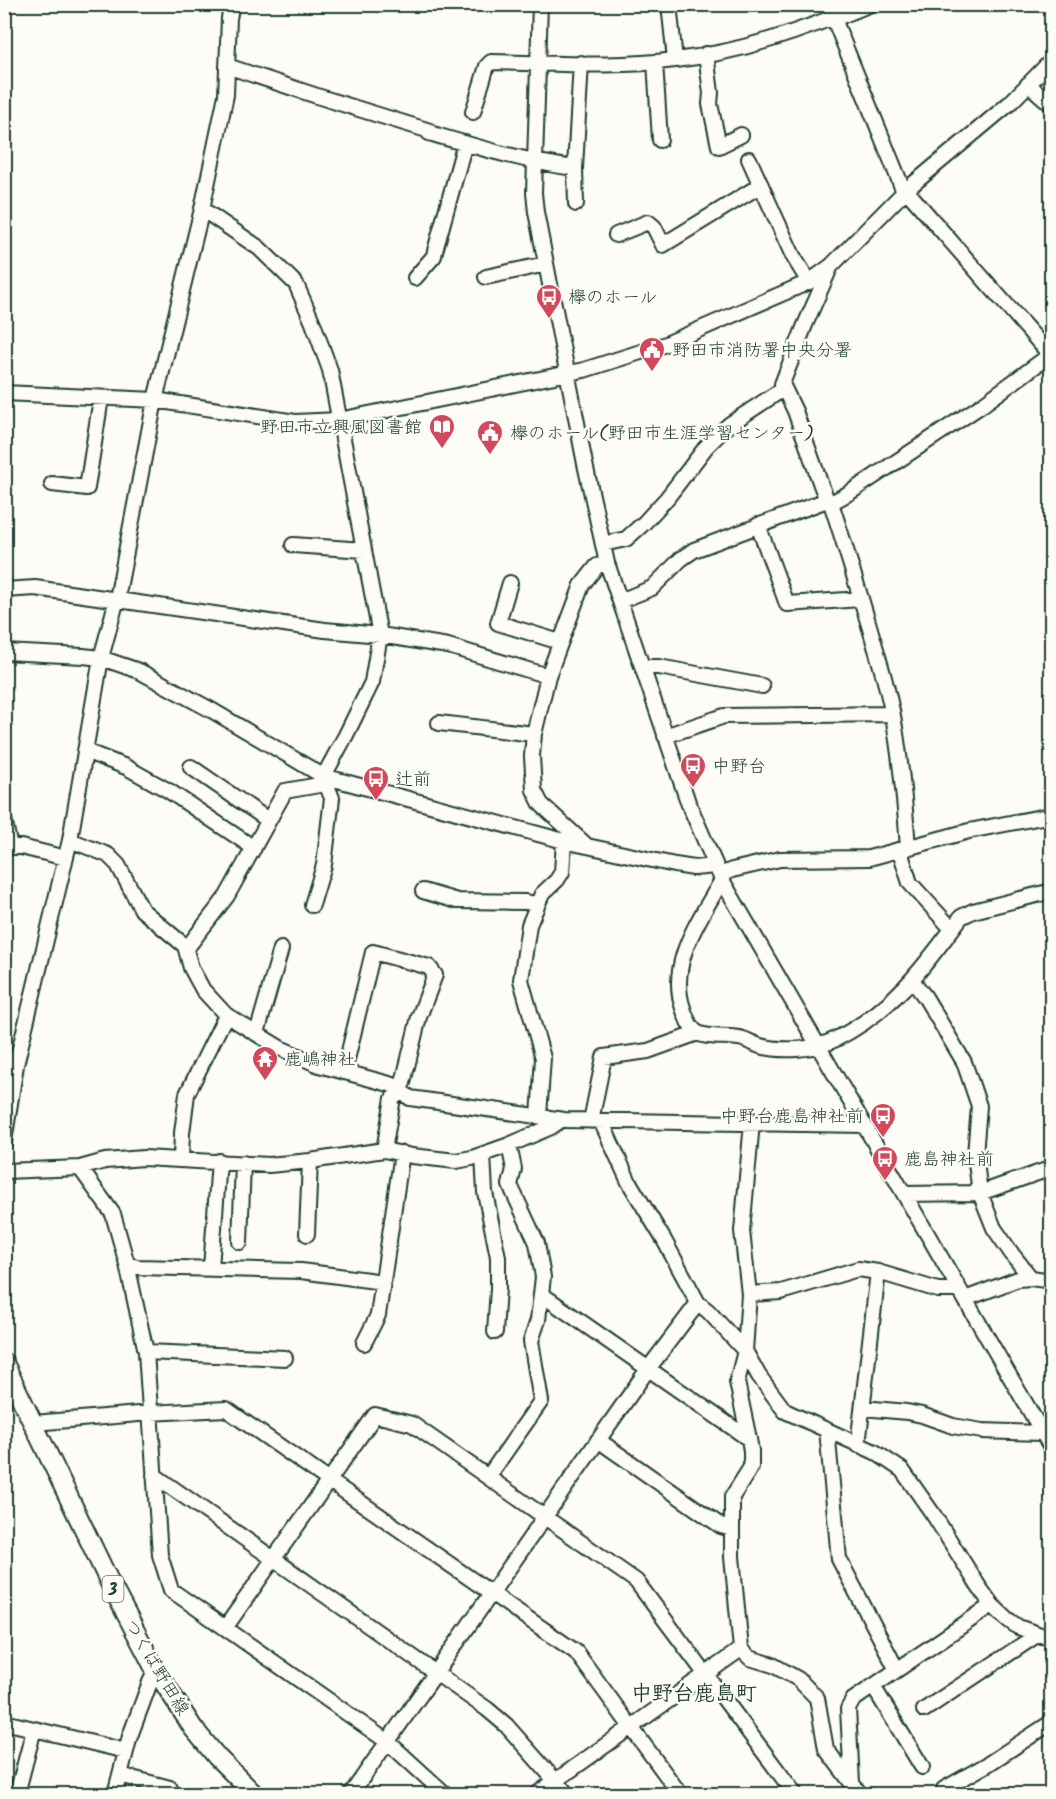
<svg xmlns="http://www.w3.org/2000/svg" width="1056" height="1799" viewBox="0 0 1056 1799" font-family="Kalam,'Klee One',sans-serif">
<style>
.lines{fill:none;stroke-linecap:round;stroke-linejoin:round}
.minor-casing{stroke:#1f3d34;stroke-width:18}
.major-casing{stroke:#1f3d34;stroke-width:22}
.minor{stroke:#fdfcf7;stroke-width:14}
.major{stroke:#fdfcf7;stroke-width:18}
.labels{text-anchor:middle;stroke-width:5;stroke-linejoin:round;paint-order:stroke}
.shield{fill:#fdfcf7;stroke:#62766e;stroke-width:1.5}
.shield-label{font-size:16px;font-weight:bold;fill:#1f3d34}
.poi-label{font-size:18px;fill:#1f3d34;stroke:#fdfcf7;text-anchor:start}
.street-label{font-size:18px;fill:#1f3d34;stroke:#fdfcf7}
.quarter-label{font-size:21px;font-weight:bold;fill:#1f3d34;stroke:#fdfcf7}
</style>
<rect width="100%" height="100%" fill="#fdfcf7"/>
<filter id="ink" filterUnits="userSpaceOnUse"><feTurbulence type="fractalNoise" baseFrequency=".0167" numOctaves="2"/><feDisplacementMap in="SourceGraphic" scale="12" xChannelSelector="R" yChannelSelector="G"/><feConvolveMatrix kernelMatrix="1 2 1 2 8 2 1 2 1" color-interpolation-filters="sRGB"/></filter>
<g filter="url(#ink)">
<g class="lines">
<defs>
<path id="minor" d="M 540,4 L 534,193 L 536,212 L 585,464 L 607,563 L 688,802 L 722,880 L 1052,1449
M 669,4 L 675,60
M 830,4 L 834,19 L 904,192
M 834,19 L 871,4
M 706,54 L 711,93 L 710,104 L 719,146 L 741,135
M 655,62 L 660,140
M 227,66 L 320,97 L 430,131 L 429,133 C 477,147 526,162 575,168 L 581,63
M 1028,84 L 1052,105
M 473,112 L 487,66 L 491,62 C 552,63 615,68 675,60 C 728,54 784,37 834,17
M 749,159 L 793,256 L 809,282
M 575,168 L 576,204
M 906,190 L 1052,357
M 616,235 L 648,222 L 654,227 L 663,245 L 761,185
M 830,268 L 805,325 L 782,384 L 795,411 L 821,485 L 827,500 L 831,503 C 844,542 856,582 868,622 C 877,653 887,684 893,716 C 901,760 905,804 908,848
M 486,277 L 546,264
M 415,278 L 434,256 L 435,251 L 465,143
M 4,393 L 155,400 L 295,422 L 339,420 L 584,370 L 666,344 L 809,282 L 831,266 L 906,190 L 1010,103 L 1052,60
M 52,484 L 87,488 L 101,398
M 831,503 L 849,493 L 982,405 L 1050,355
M 758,525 L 787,604 L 861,599
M 603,544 L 626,539 L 644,523 L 667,498 L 706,447 L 718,435 L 730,424 L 783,389
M 293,545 L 364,550
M 510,583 L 498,623 L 560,642
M 4,590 L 35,588 L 325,630 L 380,635 L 448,646 L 548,676
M 620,601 L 652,588 L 681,559 L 694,550 L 827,500
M 4,652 L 83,656 L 101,658 L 139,671 L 213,711 L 323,776 L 564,841 L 675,865 L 694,868 L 715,866
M 642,667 L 659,667 L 762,686
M 439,723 L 534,734
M 665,736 L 724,716 L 892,714
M 85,751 L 126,767 L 169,791 L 254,848
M 191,767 L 268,820
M 4,819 L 10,847
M 70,840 L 108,855 L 118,865 L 142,910 L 185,946 L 191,968 L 203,990 L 226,1015 L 280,1048 L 319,1065 L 393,1085 L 410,1098 L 564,1120 L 865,1125
M 587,846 L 541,804 L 534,790 L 532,756 L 534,734 L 548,676 L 582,585 L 597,566 L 607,563
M 4,847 L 21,847 L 66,858
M 900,851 L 910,883 L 952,929
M 720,875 L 732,870 L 780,859 L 869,858 L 969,831 L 1052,815
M 722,880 C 700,919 666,964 684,1011 C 687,1019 690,1029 698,1033 C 709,1039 730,1035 743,1039 C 749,1041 754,1044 760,1046 C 783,1052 815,1050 836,1039 C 892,1011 924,967 961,917 L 973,911 L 1052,891
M 423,891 L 457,901 L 526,902 L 536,904
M 312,905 L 324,865 L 332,798 L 323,776
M 185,946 L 190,944 L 227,896 L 285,791 L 319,785 L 346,735 L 372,682 L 380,635 L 330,370 L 313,323 L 296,284 L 259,248 L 202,209
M 912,980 L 925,997 L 964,1062 L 979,1106 L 975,1155 L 980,1193 L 994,1228 L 1012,1254 L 1031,1278
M 257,1033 L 281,949
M 344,1072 L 373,952 L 429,967 L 435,975 L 419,1017 L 403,1083 L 399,1088
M 539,1116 L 543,1058 L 521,980 L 529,925 L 542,894 L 557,880 L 562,872 L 564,841
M 591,1121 L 604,1057 L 648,1051 L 698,1033
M 601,1121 L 629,1182 L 664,1240 L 698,1303 L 708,1311 L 745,1351 L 759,1376 L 785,1411 L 875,1452 L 902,1470 L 933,1514 L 979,1587 L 992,1605 L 1007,1619 L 1018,1627 L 1052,1639
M 4,1142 L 16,1065 L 70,840 L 101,658 L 117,599 L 155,400 L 202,209 L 226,95 L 229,18 L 232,4
M 384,1150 L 393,1098 L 402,1092
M 483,1155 L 485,1192 L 498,1257 L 498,1289 L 495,1332
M 181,1159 L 182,1133 L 187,1094 L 226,1015
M 80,1168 L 113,1214 L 127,1264 L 146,1352 L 160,1555 L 171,1590 L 388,1742 L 445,1794
M 4,1171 L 80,1168 L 105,1161 L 144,1158 L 269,1165 L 310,1161 L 384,1150 L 412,1156 L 456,1161 L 472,1158 L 509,1145 L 551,1127 L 561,1120
M 904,1194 L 980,1193 L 1052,1168
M 307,1234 L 310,1161
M 240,1242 L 243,1163
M 127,1264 L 137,1267 L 301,1271 L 383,1282
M 211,1268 L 219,1161
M 541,1294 L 749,1439 L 751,1451 L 751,1467 L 732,1497 L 732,1557 L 741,1649 L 750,1658 L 773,1665 L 798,1679 L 817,1698 L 826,1749 L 860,1794 L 858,1794
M 749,1294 L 742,1231 L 752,1123
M 965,1299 L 1018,1279 L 1031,1278 L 1052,1281
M 364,1343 L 378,1315 L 402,1153
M 146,1352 L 285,1358
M 863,1408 L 907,1412 L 922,1415 L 953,1426 L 982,1431 L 1042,1433
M 34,1423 L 150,1413 L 226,1409 L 576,1652 L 680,1794
M 827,1430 L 839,1559 L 897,1670
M 749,1439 L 737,1382 L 745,1351 L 749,1294 L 781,1292 L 858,1269 L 878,1272 L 938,1290 L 960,1290
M 598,1440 L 721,1526 L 732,1529
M 858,1445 L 878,1272
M 154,1475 L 487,1709 L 506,1725 L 567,1794
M 488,1477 L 541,1401 L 531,1341 L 538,1320 L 543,1277 L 537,1243 L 510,1185 L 514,1169 L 509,1145
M 225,1628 L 375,1415 L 412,1424 L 636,1581 L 795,1794
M 873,1686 L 922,1767
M 924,1710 L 1037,1635
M 4,1722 L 34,1729
M 120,1775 L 170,1788
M 852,1783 L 848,1709 L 853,1700 L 992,1605
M 944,1789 L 988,1764 L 1052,1722
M 17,1794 L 34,1729 L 126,1751
M 115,1794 L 130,1736 L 155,1669
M 351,1794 L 648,1369 L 698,1303
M 537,1794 L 741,1649"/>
<path id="major" d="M 4,1363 L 110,1583 L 155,1669 L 193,1728 L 217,1757 L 254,1794"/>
</defs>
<use href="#minor" class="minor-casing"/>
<use href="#major" class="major-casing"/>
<use href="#minor" class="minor"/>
<use href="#major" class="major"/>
</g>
</g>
<defs>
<symbol id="bus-pin" viewBox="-11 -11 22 30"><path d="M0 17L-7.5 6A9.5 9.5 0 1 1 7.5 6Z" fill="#d1495b" stroke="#fdfcf7"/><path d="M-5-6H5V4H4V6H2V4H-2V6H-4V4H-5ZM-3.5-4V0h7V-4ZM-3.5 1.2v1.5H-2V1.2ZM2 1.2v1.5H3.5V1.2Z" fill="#fff"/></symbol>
<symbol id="civic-pin" viewBox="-11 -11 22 30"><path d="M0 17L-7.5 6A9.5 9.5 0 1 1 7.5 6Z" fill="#d1495b" stroke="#fdfcf7"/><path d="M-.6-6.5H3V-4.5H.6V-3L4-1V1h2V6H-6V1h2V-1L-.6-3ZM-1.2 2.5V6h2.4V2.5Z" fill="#fff"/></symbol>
<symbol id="library-pin" viewBox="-11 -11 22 30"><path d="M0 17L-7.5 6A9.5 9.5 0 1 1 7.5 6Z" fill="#d1495b" stroke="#fdfcf7"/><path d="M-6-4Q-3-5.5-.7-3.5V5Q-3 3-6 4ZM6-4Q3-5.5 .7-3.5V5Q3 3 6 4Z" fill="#fff"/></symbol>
<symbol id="temple-pin" viewBox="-11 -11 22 30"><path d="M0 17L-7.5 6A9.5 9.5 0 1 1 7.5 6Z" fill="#d1495b" stroke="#fdfcf7"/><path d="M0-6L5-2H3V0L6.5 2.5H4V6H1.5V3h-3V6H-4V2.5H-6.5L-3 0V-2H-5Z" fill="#fff"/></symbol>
</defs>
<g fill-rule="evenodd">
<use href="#bus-pin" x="534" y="282" width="30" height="40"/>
<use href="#civic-pin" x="637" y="335" width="30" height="40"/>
<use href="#library-pin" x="427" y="412" width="30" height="40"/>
<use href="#civic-pin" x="475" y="418" width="30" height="40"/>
<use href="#bus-pin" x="678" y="751" width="30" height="40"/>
<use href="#bus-pin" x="361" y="764" width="30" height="40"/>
<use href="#temple-pin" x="250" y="1044" width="30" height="40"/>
<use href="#bus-pin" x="868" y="1101" width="30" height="40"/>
<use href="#bus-pin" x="870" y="1144" width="30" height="40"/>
</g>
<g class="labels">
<rect class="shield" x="102.5" y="1576" width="21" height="26" rx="4.5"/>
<g class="shield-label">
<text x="113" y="1595">3</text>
</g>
<g class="poi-label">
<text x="568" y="303">欅のホール</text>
<text x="672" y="356">野田市消防署中央分署</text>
<text x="422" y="433" text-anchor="end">野田市立興風図書館</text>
<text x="510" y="439">欅のホール(野田市生涯学習センター)</text>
<text x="712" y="772">中野台</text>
<text x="395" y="785">辻前</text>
<text x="284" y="1065">鹿嶋神社</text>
<text x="864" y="1122" text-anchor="end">中野台鹿島神社前</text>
<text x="904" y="1165">鹿島神社前</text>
</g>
<g class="street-label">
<text transform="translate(157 1667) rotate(59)" y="6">つくば野田線</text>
</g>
<g class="quarter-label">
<text x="694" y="1700">中野台鹿島町</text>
</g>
</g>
<rect width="1056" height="1799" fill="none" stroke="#fdfcf7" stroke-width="24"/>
<rect x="12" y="12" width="1032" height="1775" fill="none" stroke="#1f3d34" stroke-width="2" filter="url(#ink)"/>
</svg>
